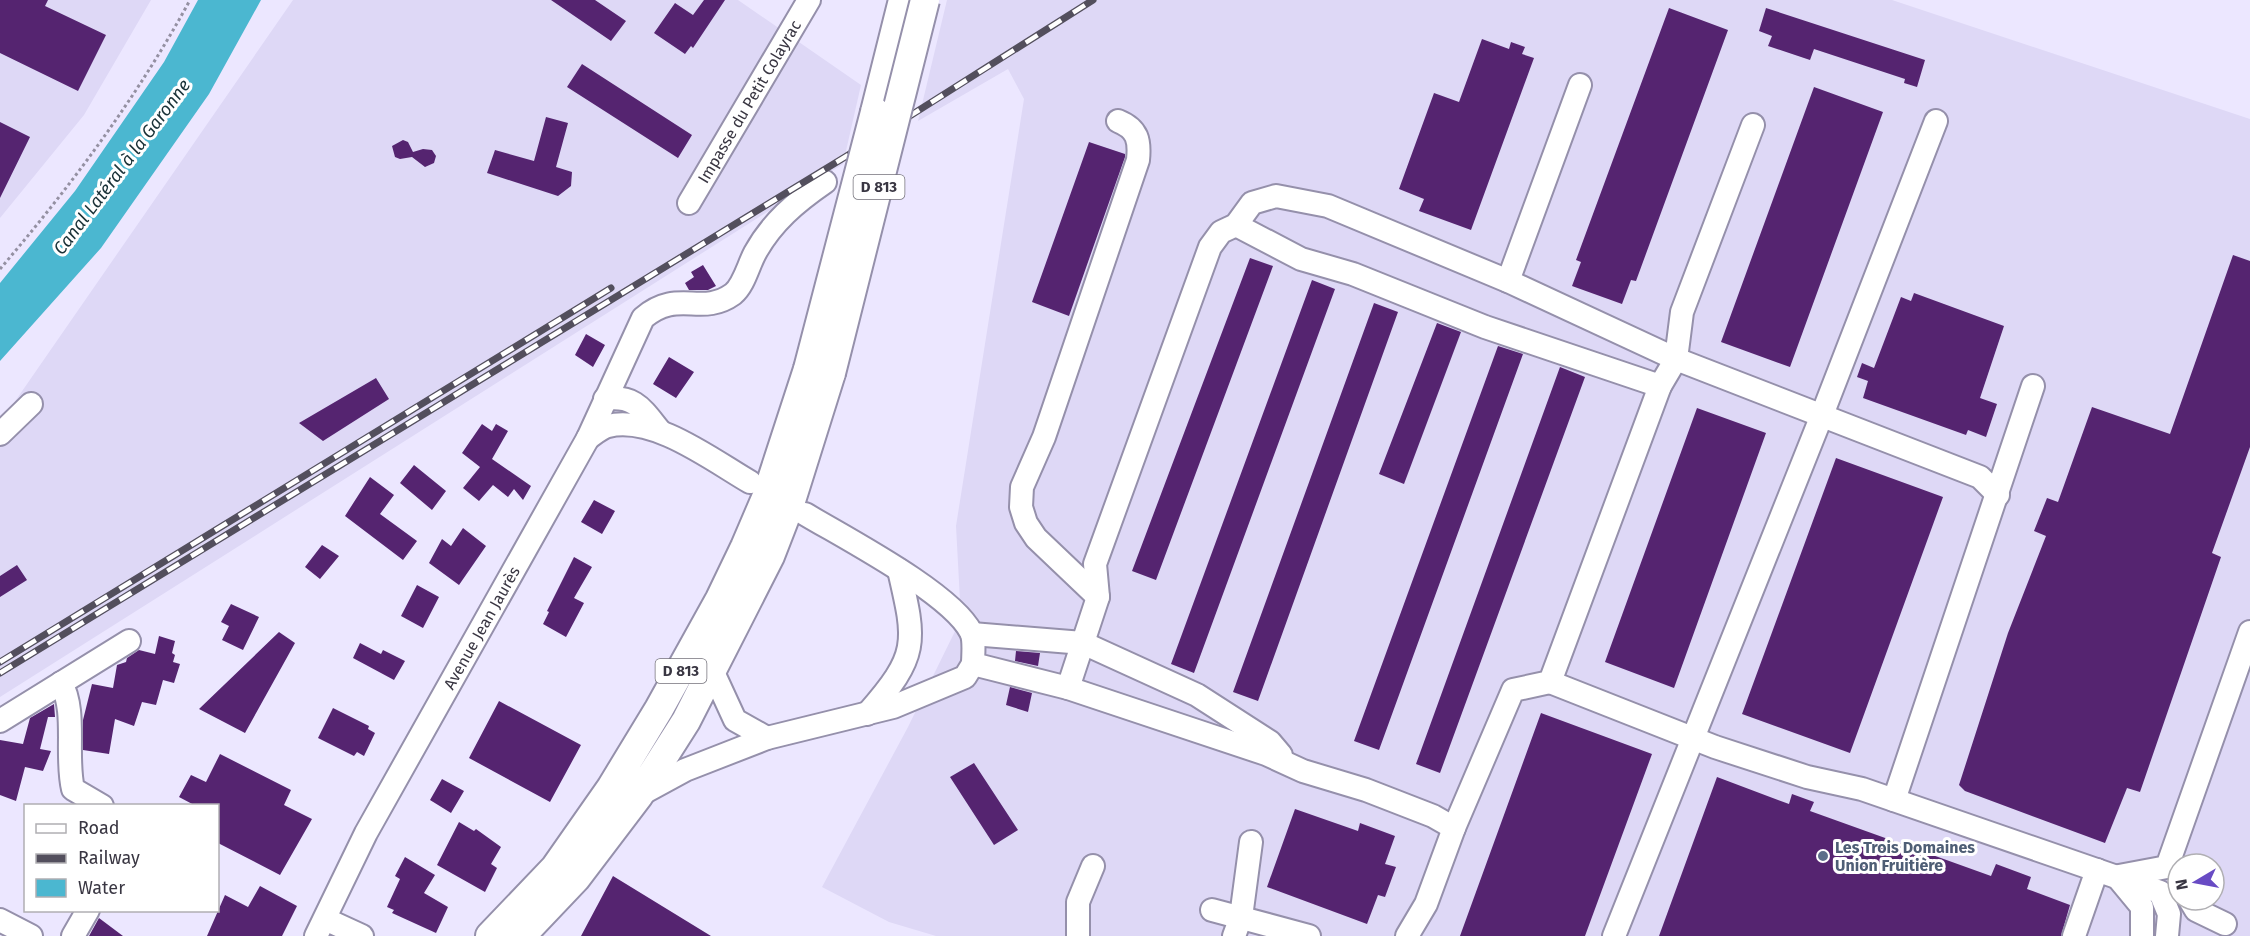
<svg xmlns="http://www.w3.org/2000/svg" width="2250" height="936" viewBox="0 0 2250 936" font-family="'Fira Sans',sans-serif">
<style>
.built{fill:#ded8f6;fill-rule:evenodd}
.water{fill:#4bb7d0}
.building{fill:#552470}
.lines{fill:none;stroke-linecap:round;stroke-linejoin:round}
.minor-casing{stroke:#9590ab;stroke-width:26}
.major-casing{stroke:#9590ab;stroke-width:32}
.path{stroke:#9490a2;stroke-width:3;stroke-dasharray:3 3;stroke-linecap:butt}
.minor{stroke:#fff;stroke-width:22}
.major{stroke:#fff;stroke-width:28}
.rail-casing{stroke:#534f5d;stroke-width:7}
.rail{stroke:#fff;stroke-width:4.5;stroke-dasharray:14;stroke-linecap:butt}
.major-bridge-casing{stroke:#9590ab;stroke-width:32;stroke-linecap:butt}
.major-bridge{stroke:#fff;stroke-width:28}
.service-dot{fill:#5c6f8a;stroke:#fff;stroke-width:2}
.labels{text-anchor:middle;stroke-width:6;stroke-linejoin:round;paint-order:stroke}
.shield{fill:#fff;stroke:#74727b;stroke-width:1.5}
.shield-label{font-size:15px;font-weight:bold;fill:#393642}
.street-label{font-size:16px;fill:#393642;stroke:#fff}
.service-label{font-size:16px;font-weight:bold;fill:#4e5e75;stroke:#fff;text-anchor:start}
.water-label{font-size:18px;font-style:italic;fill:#193137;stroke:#fff}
</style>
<rect width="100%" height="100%" fill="#ece7ff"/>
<path class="built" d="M 0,0 L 151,0 L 84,115 L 0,218 Z
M 293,0 L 738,0 L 861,85 L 843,164 L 0,697 L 0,423 Z
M 947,0 L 1892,0 L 2250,119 L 2250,936 L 936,936 L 889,922 L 822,887 L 908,727 L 961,619 L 956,526 L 1024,99 L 1008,69 L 918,121 ZM 2178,864 L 2214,864 L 2214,900 L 2178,900 Z"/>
<path class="water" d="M 198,0 L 261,0 L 209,94 L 101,248 L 0,361 L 0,283 L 75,191 L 164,62 Z"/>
<path class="building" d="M 0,0 L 48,0 L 45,6 L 106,35 L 78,91 L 0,53 Z
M 551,0 L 595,0 L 626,21 L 611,41 Z
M 704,0 L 725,0 L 693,48 L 691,46 L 685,54 L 654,33 L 675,3 L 693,15 Z
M 1669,8 L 1728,30 L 1636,281 L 1631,280 L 1622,304 L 1572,286 L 1581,262 L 1576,260 Z
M 1766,8 L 1925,60 L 1917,87 L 1904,83 L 1905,79 L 1814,49 L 1810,60 L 1768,46 L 1772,36 L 1759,31 Z
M 1482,39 L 1509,49 L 1511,42 L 1525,47 L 1522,54 L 1534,58 L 1471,230 L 1419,211 L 1424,199 L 1399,189 L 1434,93 L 1459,102 Z
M 582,64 L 692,135 L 678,158 L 567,87 Z
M 1814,87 L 1883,112 L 1790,367 L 1721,342 Z
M 546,117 L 568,123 L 556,167 L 572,172 L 571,186 L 558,196 L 487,173 L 495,150 L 534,161 Z
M 0,122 L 30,137 L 0,198 Z
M 403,140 L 408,142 L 413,152 L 423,149 L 432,150 L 436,156 L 434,163 L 425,167 L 412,157 L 400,159 L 395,157 L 392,146 Z
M 1089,142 L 1125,154 L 1125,157 L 1069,316 L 1032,302 Z
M 2233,255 L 2250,261 L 2250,447 L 2212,553 L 2221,557 L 2140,792 L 2127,788 L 2105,843 L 1965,791 L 1959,785 L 2008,633 L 2046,536 L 2034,531 L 2047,498 L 2058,502 L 2092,407 L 2170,434 Z
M 1250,258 L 1273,266 L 1156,580 L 1132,571 Z
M 703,265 L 716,286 L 708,290 L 689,290 L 685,283 L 694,277 L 691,272 Z
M 1312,280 L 1335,289 L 1194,673 L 1171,664 Z
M 1914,293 L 2004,326 L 1980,398 L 1997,404 L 1986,437 L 1968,430 L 1966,435 L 1863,398 L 1868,381 L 1857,377 L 1862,363 L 1874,368 L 1901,297 L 1911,301 Z
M 1374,303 L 1398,312 L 1258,701 L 1233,692 Z
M 1437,323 L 1461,332 L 1404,484 L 1379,474 Z
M 586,334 L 605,345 L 593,367 L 575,355 Z
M 1498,346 L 1523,354 L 1379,750 L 1354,741 Z
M 669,357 L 694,372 L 676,398 L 653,384 Z
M 1560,367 L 1585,377 L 1440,773 L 1416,764 Z
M 376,378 L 389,399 L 323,441 L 299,423 Z
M 1697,408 L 1766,433 L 1674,688 L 1605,662 Z
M 482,424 L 492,431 L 496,424 L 508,431 L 492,459 L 531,486 L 523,500 L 514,489 L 508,497 L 493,485 L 479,501 L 463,488 L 480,467 L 462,453 Z
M 1836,458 L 1943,497 L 1850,753 L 1742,714 Z
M 414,465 L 446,491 L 432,510 L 400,483 Z
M 370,477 L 394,495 L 380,514 L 417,541 L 403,560 L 345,516 Z
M 594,500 L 615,511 L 602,534 L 581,522 Z
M 463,528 L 486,546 L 459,585 L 429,563 L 442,539 L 451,546 Z
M 322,545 L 339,556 L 320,579 L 305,567 Z
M 574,557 L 592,567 L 574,598 L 584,603 L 566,637 L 543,624 L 549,612 L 547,611 Z
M 17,565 L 27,580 L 0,597 L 0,576 Z
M 417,585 L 439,597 L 423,628 L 401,616 Z
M 231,604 L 259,617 L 243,650 L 222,640 L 229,626 L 221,622 Z
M 279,632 L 295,643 L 245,733 L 199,709 Z
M 159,636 L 175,641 L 172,653 L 175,655 L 173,662 L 180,664 L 174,683 L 163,680 L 156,705 L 142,702 L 134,726 L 115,719 L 109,754 L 83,750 L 83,720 L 92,684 L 113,688 L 117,665 L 126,662 L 127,658 L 139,650 L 155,654 Z
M 360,643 L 381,654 L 383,650 L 405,661 L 394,680 L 353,658 Z
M 1016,651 L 1040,653 L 1038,666 L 1015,661 Z
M 1010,687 L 1032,693 L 1028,712 L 1006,705 Z
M 499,701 L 581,745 L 550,802 L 469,758 Z
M 54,704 L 55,717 L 48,717 L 40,749 L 51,751 L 43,771 L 25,767 L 16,801 L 0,795 L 0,740 L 23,744 L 30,718 Z
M 333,708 L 369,726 L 368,729 L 375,733 L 364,756 L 357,752 L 354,756 L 318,738 Z
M 1541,713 L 1652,754 L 1585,936 L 1460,936 Z
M 220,754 L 291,790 L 284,805 L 312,819 L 280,875 L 218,843 L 218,806 L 196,806 L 179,797 L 191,775 L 206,782 Z
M 974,763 L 1018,830 L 994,845 L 950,777 Z
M 1717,777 L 1789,804 L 1792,794 L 1814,802 L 1810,811 L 1991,876 L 1996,864 L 2031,877 L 2027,889 L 2070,905 L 2061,936 L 1659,936 Z
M 442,779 L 464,791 L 451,813 L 430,800 Z
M 1295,809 L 1358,831 L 1360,823 L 1395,836 L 1385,864 L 1396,867 L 1385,897 L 1378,895 L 1367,924 L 1267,887 Z
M 459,822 L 474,831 L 476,829 L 501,847 L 491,864 L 497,868 L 485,892 L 437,865 Z
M 405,857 L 435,875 L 424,893 L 448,907 L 436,933 L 392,913 L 394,910 L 387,907 L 400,879 L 395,876 Z
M 613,876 L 711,936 L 581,936 Z
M 260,886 L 297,906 L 282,936 L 207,936 L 225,895 L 248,907 Z
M 99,918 L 123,936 L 89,936 Z"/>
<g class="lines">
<defs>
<g id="minor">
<path id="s1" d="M 689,203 L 809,0"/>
<path d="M 1236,225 L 1301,259 L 1353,274 L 1485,327 L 1660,386"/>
<path d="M 1508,281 L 1580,85"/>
<path d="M 605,399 C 635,395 642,409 660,431"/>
<path d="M 0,434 L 31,404"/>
<path d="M 588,438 C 594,434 601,428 608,426 C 654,415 712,460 750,482"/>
<path d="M 805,514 C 845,538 951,593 971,632 C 975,640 973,655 973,664 L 1068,688 L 1266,754 L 1303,771 L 1366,790 L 1433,816 L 1454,828"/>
<path d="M 1098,597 L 1036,538 L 1026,523 L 1021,507 L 1022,487 L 1044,437 L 1138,160 C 1140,141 1138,129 1118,121"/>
<path d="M 972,634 L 1083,643 L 1197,695 L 1270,742 L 1281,755"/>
<path d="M 712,670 L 735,720 L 767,738"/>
<path d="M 1550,682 L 1715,747 L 1807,777 L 1862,789 L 2160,892 L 2169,914 L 2167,936"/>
<path d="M 61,683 C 77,711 65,756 73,789 L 102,806"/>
<path d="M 1068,688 L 1098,597 L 1095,564 L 1210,247 L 1221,232 L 1236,225 L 1252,203 L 1276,196 L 1328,206 L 1508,281 L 1676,359 L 1980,477 L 1998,495"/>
<path d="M 867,714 C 919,655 916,643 899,570"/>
<path d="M 0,721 L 129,641"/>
<path d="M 639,795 L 685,770 L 767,738 L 893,707 L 965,677 L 973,664"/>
<path d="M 1894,800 L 2033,386"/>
<path d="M 2119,876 L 2167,867 L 2250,632"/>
<path d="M 2118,878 L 2142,907 L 2142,936"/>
<path d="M 2190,900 L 2196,910 L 2225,924"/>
<path d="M 1212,910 L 1309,936"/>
<path d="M 325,919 L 362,936"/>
<path d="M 0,920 L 31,936"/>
<path d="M 73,936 L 88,910"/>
<path id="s2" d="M 316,936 L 366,833 L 588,438 L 643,318 C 678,288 701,317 733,294 C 744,285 748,266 755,253 C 772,222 796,202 825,182"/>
<path d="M 1078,936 L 1078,902 L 1093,866"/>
<path d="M 1234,936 L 1241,917 L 1251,842"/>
<path d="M 1407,936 L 1426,904 L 1454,828 L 1513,690 L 1550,682 L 1660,386 L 1676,359 L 1682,312 L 1753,125"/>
<path d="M 1614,936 L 1822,415 L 1936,121"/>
<path d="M 2074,936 L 2097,870"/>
</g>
<path id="major" d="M 875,112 L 903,0
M 490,936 L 555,868 L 611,788 L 659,709 L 720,599 L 745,547 L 766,498 L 808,369
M 521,936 L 576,878 L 639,795 L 686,721 L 770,556 L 789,507 L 831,373"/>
</defs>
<use href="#minor" class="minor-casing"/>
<use href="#major" class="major-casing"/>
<path class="path" d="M 0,269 C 71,186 138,96 190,0"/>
<use href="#minor" class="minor"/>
<use href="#major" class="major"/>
<defs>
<path id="rail" d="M 0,662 L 611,288
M 0,673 L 845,157 L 1093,0"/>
</defs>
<use href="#rail" class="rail-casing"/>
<use href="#rail" class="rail"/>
<defs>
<path id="major-bridge" d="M 808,369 L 875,112
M 831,373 L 925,0"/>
</defs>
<use href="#major-bridge" class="major-bridge-casing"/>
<use href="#major-bridge" class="major-bridge"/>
</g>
<circle class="service-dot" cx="1823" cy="856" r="6"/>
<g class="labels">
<g class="shield">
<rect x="853.5" y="175" width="51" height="24" rx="4.5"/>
<rect x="655.5" y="659" width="51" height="24" rx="4.5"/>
</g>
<g class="shield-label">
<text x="879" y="192">D 813</text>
<text x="681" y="676">D 813</text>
</g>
<g class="street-label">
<text dy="6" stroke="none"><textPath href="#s1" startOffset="118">Impasse du Petit Colayrac</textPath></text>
<text dy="6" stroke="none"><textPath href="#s2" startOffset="350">Avenue Jean Jaurès</textPath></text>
</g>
<g class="service-label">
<text x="1835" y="853">Les Trois Domaines<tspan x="1835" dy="18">Union Fruitière</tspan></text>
</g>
<g class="water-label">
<text transform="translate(122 167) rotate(-53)" y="6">Canal Latéral à la Garonne</text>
</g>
</g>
<rect x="24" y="804" width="195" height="108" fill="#ffffff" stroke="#b0afb3" stroke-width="1.5"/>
<rect x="36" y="824" width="30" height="9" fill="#ffffff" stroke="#b0afb3" stroke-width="1.5"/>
<text x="78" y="834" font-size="18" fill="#393642">Road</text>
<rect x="36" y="854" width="30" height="9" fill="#534f5d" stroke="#b0afb3" stroke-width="1.5"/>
<text x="78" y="864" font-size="18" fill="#393642">Railway</text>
<rect x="36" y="879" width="30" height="18" fill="#4bb7d0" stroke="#b0afb3" stroke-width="1.5"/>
<text x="78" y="894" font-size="18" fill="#393642">Water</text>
<g transform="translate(2196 882) rotate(260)"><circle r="28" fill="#ffffff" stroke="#b0afb3" stroke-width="1.5"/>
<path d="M0-4.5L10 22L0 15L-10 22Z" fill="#684bc4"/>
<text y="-9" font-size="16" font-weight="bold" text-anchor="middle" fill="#393642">N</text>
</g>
</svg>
